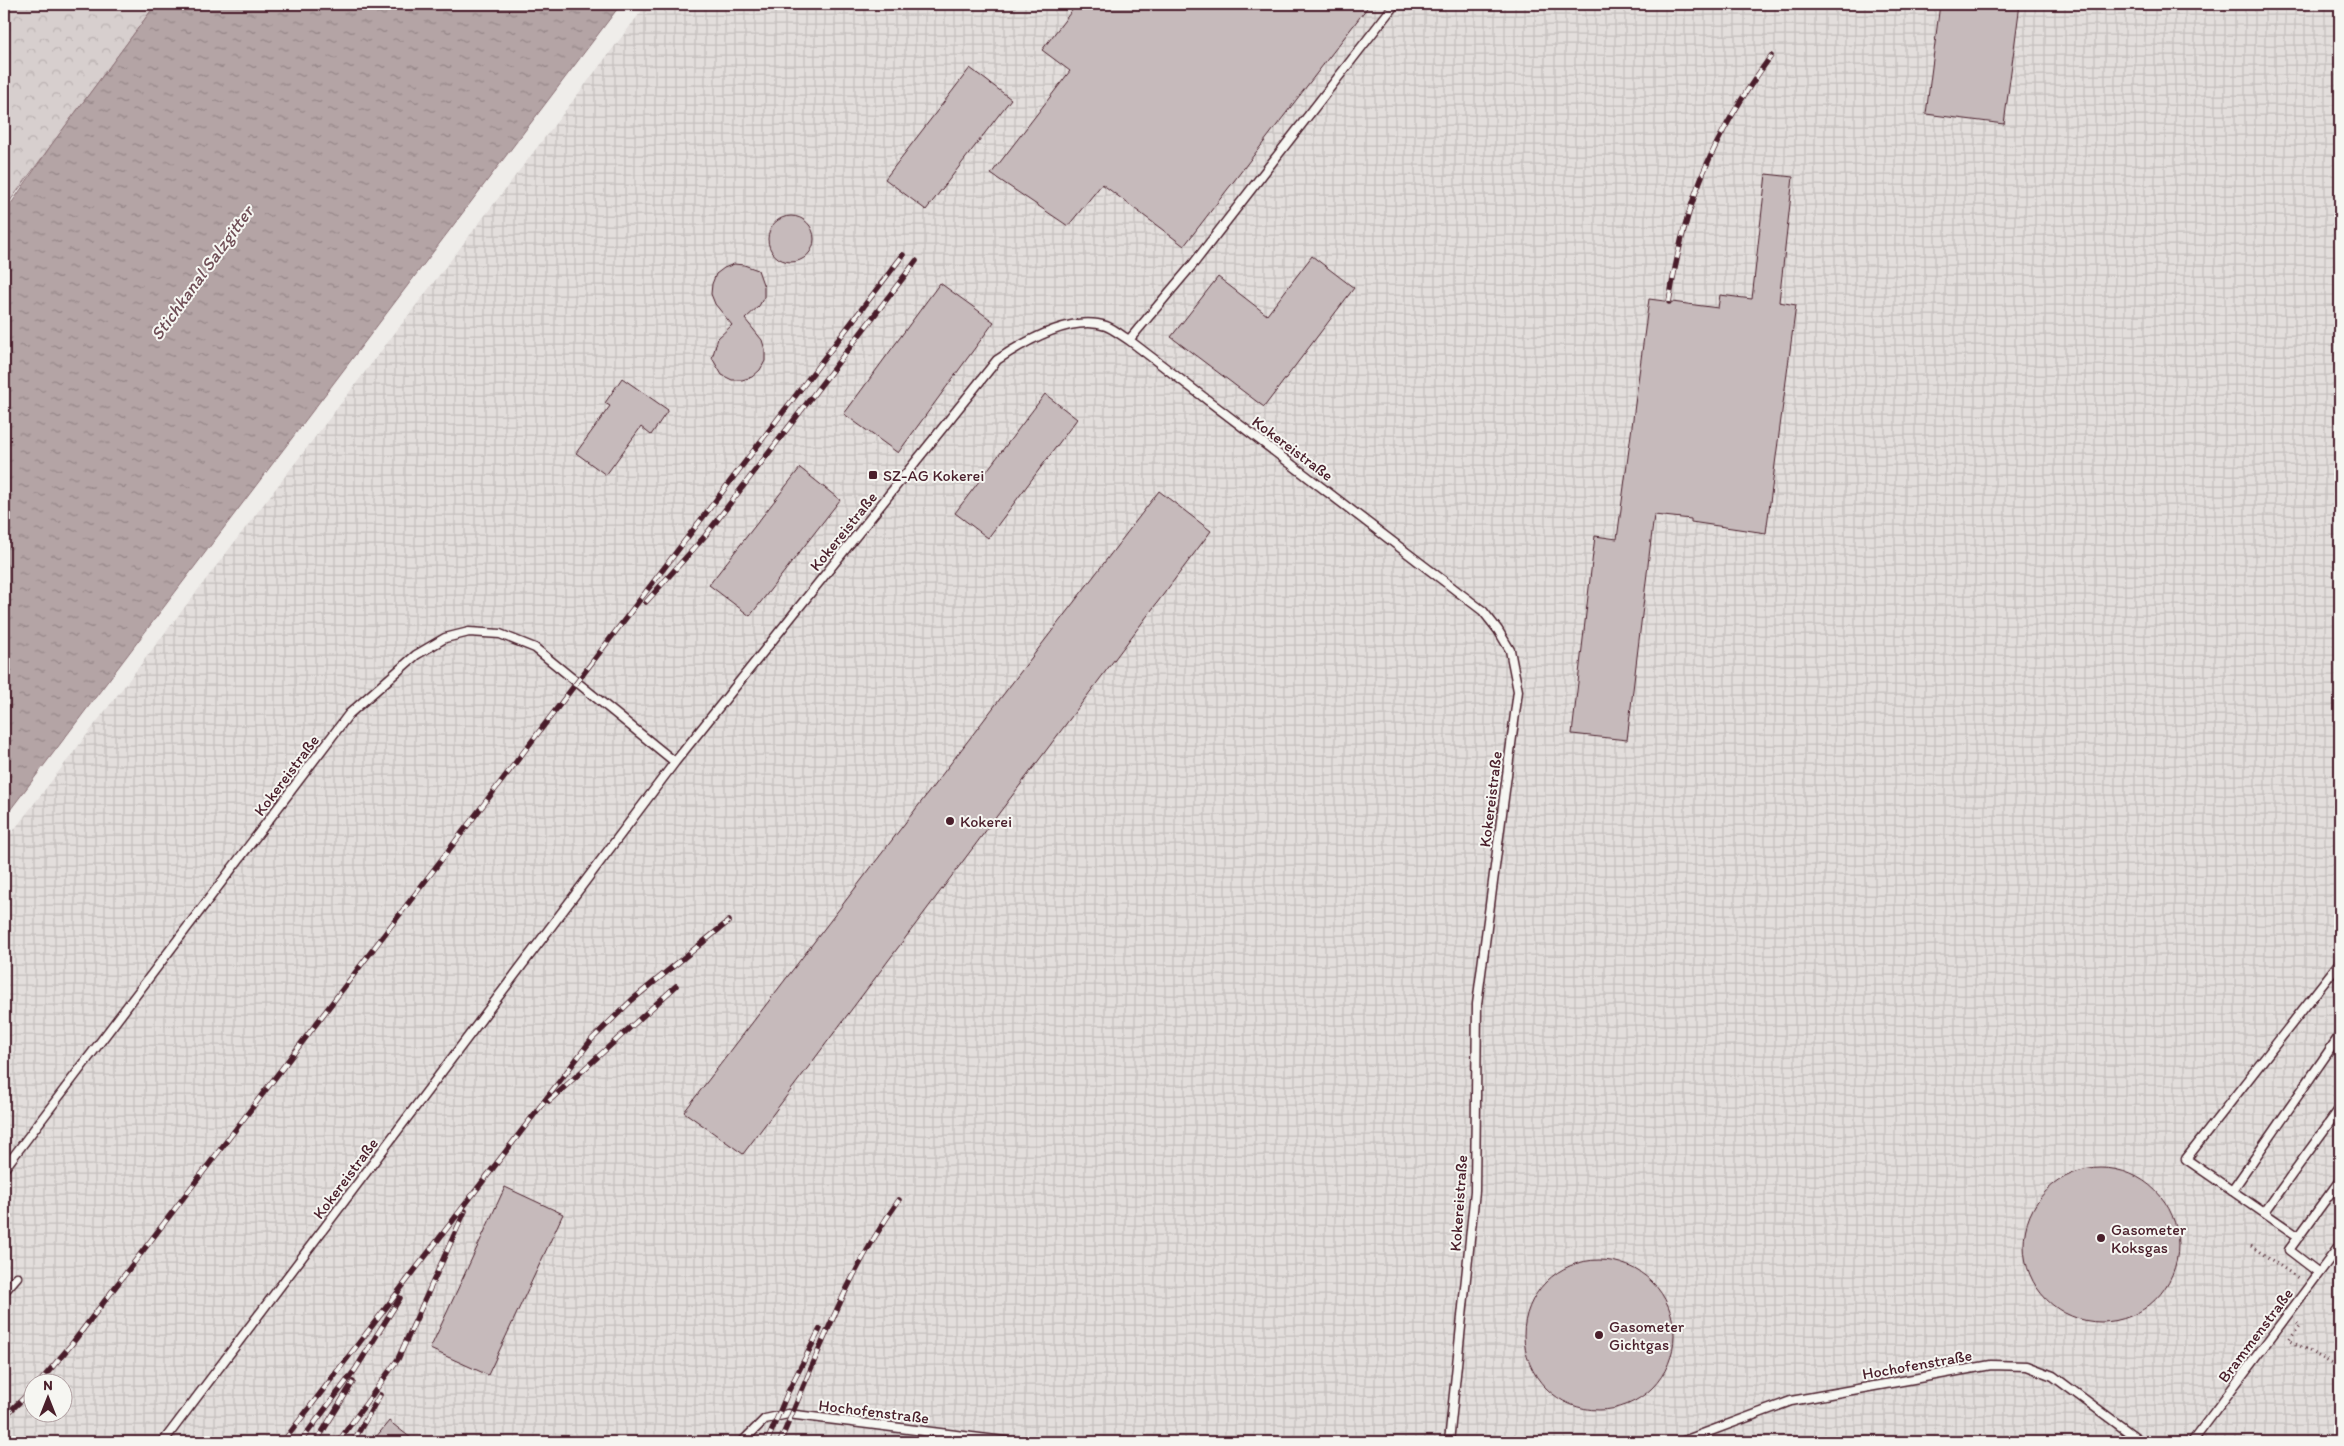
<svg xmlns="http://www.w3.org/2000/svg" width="2344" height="1446" viewBox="0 0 2344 1446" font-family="Itim,sans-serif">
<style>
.industrial{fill:url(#industrial-grid);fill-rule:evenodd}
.forest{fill:url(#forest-crowns);stroke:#90777c}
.water{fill:url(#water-ripples);stroke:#8a6f74}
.building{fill:#c6babb;stroke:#4a1f2b}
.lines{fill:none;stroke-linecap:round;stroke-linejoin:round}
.service-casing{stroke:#4a1f2b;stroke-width:11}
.path{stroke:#4a1f2b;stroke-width:3;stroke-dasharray:1 4;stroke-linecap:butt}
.service{stroke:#f6f6f2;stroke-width:8}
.rail-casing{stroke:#4a1f2b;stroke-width:5.5}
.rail{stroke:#f6f6f2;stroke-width:4;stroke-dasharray:11;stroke-linecap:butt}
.poi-dot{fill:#4a1f2b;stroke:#f6f6f2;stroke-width:2}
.labels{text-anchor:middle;stroke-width:4;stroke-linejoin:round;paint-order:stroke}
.street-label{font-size:16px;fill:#4a1f2b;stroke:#f6f6f2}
.poi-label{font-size:16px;fill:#4a1f2b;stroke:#f6f6f2;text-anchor:start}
.water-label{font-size:18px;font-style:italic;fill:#6f4e56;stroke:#f6f6f2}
</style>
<defs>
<pattern id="industrial-grid" width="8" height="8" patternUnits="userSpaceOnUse" patternTransform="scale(1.25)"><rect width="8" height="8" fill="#e3dedc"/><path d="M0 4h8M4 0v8" fill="none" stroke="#c4bebd"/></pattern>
<pattern id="forest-crowns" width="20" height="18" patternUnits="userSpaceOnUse" patternTransform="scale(1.25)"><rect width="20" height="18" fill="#d7cfce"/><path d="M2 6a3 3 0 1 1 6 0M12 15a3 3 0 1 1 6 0" fill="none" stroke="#bab1b1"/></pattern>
<pattern id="water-ripples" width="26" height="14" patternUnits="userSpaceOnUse" patternTransform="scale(1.25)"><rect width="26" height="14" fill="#b4a4a5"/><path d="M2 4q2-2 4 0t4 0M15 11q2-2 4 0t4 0" fill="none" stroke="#948587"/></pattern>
</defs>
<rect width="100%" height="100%" fill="#efedea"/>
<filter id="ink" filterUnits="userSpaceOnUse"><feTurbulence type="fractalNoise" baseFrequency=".02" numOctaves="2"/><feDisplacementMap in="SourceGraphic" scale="10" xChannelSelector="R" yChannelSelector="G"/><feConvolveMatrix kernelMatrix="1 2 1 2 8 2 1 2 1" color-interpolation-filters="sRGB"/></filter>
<g filter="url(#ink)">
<path class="industrial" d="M 647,4 L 2340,4 L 2340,1442 L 4,1442 L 4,843 ZM 32,1384 L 62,1384 L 62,1414 L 32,1414 Z"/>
<path class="forest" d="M 4,4 L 156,4 L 4,209 Z"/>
<path class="water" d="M 156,4 L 621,4 L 4,818 L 4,214 L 52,144 Z"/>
<path class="building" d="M 1077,4 L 1370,4 L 1184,246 L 1102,184 L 1068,226 L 991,174 L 1070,71 L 1042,50 Z
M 1940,4 L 2020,4 L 2004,124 L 1926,114 Z
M 970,68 L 1011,99 L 926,210 L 885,179 Z
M 1766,174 L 1793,177 L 1779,302 L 1796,305 L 1766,533 L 1691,522 L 1691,519 L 1654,515 L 1627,740 L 1572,734 L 1595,536 L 1617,539 L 1649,299 L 1718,308 L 1720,295 L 1752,299 Z
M768 239a23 23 0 1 1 46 0a23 23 0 1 1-46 0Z
M 1312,256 L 1354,288 L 1264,407 L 1171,337 L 1218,277 L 1267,315 Z
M 734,264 L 744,265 L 758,270 L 764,287 L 764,297 L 759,306 L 745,319 L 762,340 L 765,350 L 765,361 L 760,370 L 752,377 L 742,380 L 732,380 L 722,375 L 712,358 L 718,338 L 732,325 L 715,304 L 711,294 L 712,284 L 716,274 L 724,268 Z
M 940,283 L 994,322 L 898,453 L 844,414 Z
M 622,378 L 668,410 L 651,435 L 641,427 L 606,475 L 576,453 L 610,406 L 605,403 Z
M 1045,394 L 1077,419 L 988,538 L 955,513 Z
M 800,468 L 840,500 L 750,616 L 709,585 Z
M 1159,491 L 1211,531 L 743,1154 L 684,1112 Z
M2024 1245a77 77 0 1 1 154 0a77 77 0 1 1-154 0Z
M 505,1187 L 563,1214 L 488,1375 L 430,1349 Z
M1524 1335a75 75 0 1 1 150 0a75 75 0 1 1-150 0Z
M 389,1421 L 416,1442 L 372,1442 Z"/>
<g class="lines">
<defs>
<path id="service" d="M 1129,340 L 1194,263 L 1395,4
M 2340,780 L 2340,787
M 4,1169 L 349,714 L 416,655 L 445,638 L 469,632 L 500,634 L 535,648 L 675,762
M 2232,1191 L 2340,1035
M 2264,1213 L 2340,1108
M 2299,1237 L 2186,1159 L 2340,962
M 2319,1273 L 2289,1250 L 2340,1180
M 4,1292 L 17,1277
M 163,1442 L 675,762 L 997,360 C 1024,342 1071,314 1106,326 C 1114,329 1122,336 1129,340 L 1483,611 L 1498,630 L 1510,650 L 1518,691 L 1477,1004 L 1475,1191 L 1449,1442
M 742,1442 L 765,1419 L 788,1414 L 1012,1442
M 1681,1442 L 1791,1401 L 1991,1365 L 2027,1366 L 2053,1376 L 2142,1442
M 2192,1442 L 2340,1245"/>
</defs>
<use href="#service" class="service-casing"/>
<path class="path" d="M 2251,1246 L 2298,1278
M 2297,1323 L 2300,1326 L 2289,1340 L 2340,1368"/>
<use href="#service" class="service"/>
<defs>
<path id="rail" d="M 1669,302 C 1684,203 1712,137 1771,56
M 646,602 L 705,536 L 916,261
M 549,1101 L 676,986
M 38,1384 L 71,1345 L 903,255
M 4,1417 L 32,1390
M 283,1442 L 592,1039 L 632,1000 L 729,921
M 300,1442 L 355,1370 L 400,1298
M 316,1442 L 353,1382
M 338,1442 L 398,1359 L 465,1211
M 353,1442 L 380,1395
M 767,1442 L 788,1392 L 820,1329
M 780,1442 C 816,1359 846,1274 899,1200"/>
</defs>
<use href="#rail" class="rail-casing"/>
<use href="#rail" class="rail"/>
</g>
</g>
<g class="poi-dot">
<rect x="868" y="470" width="10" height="10" rx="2.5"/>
<circle cx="950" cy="821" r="5"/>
<circle cx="2101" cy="1238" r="5"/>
<circle cx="1599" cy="1335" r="5"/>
</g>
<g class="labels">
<g class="street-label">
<text transform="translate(1293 448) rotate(37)" y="6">Kokereistraße</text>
<text transform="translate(843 531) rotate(-51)" y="6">Kokereistraße</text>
<text transform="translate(286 775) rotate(-53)" y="6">Kokereistraße</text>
<text transform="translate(1490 799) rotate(-83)" y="6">Kokereistraße</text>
<text transform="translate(345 1178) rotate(-53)" y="6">Kokereistraße</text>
<text transform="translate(1458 1203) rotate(-86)" y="6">Kokereistraße</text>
<text transform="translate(2255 1335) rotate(-53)" y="6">Brammenstraße</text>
<text transform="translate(1917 1364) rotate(-10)" y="6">Hochofenstraße</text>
<text transform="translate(874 1411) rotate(7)" y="6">Hochofenstraße</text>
</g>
<g class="poi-label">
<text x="883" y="481">SZ-AG Kokerei</text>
<text x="960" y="827">Kokerei</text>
<text x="2111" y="1235">Gasometer<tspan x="2111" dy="18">Koksgas</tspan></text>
<text x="1609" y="1332">Gasometer<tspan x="1609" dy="18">Gichtgas</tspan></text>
</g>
<g class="water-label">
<text transform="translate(202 273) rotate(-54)" y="6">Stichkanal Salzgitter</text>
</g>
</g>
<rect width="2344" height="1446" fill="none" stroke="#f6f6f2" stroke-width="20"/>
<rect x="10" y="10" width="2324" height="1426" fill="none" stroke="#4a1f2b" stroke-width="2" filter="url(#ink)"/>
<g transform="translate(48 1398)"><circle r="24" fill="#f6f6f2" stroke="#b1a0a2"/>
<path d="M0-4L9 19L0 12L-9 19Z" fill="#4a1f2b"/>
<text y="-8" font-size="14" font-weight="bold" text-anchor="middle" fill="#4a1f2b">N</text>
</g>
</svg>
